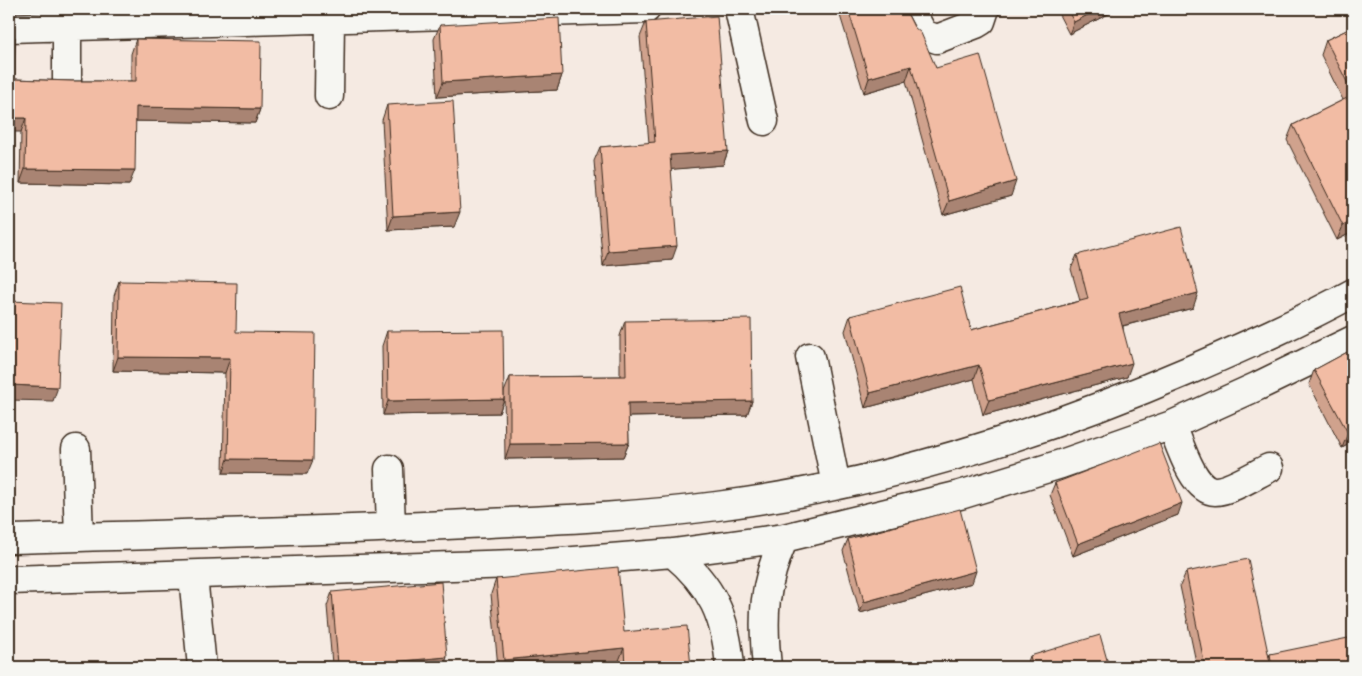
<svg xmlns="http://www.w3.org/2000/svg" width="1362" height="676" viewBox="0 0 1362 676" font-family="Mynerve,sans-serif">
<style>
.lines{fill:none;stroke-linecap:round;stroke-linejoin:round}
.minor-casing{stroke:#3b2a1e;stroke-width:31}
.minor{stroke:#f6f6f2;stroke-width:28}
.wall{fill:#d0a28d;stroke:#3b2a1e}
.shaded-wall{fill:#a98473;stroke:#3b2a1e}
.building{fill:#f2bca4;stroke:#3b2a1e}
</style>
<rect width="100%" height="100%" fill="#f5eae2"/>
<filter id="ink" filterUnits="userSpaceOnUse"><feTurbulence type="fractalNoise" baseFrequency=".02" numOctaves="2"/><feDisplacementMap in="SourceGraphic" scale="10" xChannelSelector="R" yChannelSelector="G"/><feConvolveMatrix kernelMatrix="1 2 1 2 8 2 1 2 1" color-interpolation-filters="sRGB"/></filter>
<g filter="url(#ink)">
<g class="lines">
<defs>
<path id="minor" d="M 739,9 L 764,121
M 910,9 L 923,34 L 937,39 L 976,24 L 981,21 L 985,9
M 9,28 L 646,9
M 67,80 L 67,27
M 329,96 L 330,19
M 810,357 L 836,485
M 1172,425 C 1179,442 1193,491 1215,491 C 1230,491 1256,474 1269,468
M 76,449 L 79,537
M 389,469 L 391,528
M 9,539 C 162,534 315,532 467,524 C 551,520 634,517 717,506 C 880,485 1039,435 1190,370 C 1245,346 1300,322 1353,293
M 673,553 C 712,586 726,616 730,667
M 193,576 L 202,667
M 9,580 L 549,563 L 673,553 L 784,538 L 960,495 L 1061,464 L 1172,425 L 1258,386 L 1353,340
M 767,667 C 762,616 763,586 784,538"/>
</defs>
<use href="#minor" class="minor-casing"/>
<use href="#minor" class="minor"/>
</g>
<path class="wall" d="M 838,9 L 905,9 L 936,68 L 1011,196 L 943,215 L 906,81 L 864,93 Z
M 1056,9 L 1118,9 L 1069,34 Z
M 646,22 L 728,151 L 723,165 L 671,169 L 672,260 L 603,266 L 594,161 L 600,147 L 649,143 L 640,37 Z
M 440,25 L 562,75 L 557,90 L 437,97 L 434,39 Z
M 1353,27 L 1353,232 L 1337,240 L 1287,140 L 1293,125 L 1343,100 L 1321,55 L 1326,40 Z
M 136,39 L 260,109 L 255,123 L 135,121 L 129,185 L 20,183 L 21,132 L 14,79 L 72,81 L 131,81 L 131,54 Z
M 387,105 L 454,227 L 388,230 L 382,120 Z
M 1077,255 L 1193,308 L 1123,326 L 1127,377 L 983,415 L 974,379 L 865,408 L 845,331 L 850,316 L 971,330 L 1080,301 L 1071,269 Z
M 119,281 L 236,332 L 307,474 L 223,473 L 225,373 L 113,371 L 114,296 Z
M 625,321 L 752,401 L 747,415 L 628,417 L 629,443 L 623,457 L 505,459 L 504,392 L 510,377 L 620,376 L 620,336 Z
M 387,331 L 504,399 L 499,413 L 383,415 L 382,346 Z
M 1353,349 L 1353,442 L 1342,448 L 1309,384 L 1314,370 Z
M 1055,483 L 1178,515 L 1073,556 L 1050,495 Z
M 848,539 L 972,583 L 860,613 L 843,551 Z
M 1186,572 L 1269,657 L 1270,654 L 1353,667 L 1197,667 L 1180,586 Z
M 496,579 L 624,632 L 691,667 L 619,667 L 618,663 L 574,667 L 498,667 L 491,594 Z
M 332,592 L 444,667 L 332,664 L 327,606 Z
M 1030,656 L 1109,667 L 1026,667 Z"/>
<path class="shaded-wall" d="M 1099,9 L 1118,9 L 1069,34 L 1074,22 Z
M 911,66 L 906,81 L 864,93 L 869,78 Z
M 562,75 L 557,90 L 437,97 L 443,82 Z
M 136,107 L 260,109 L 255,123 L 130,121 Z
M 9,118 L 26,118 L 21,132 L 9,132 Z
M 728,151 L 723,165 L 665,170 L 670,155 Z
M 25,169 L 135,170 L 129,185 L 20,183 Z
M 1016,181 L 1011,196 L 943,215 L 949,201 Z
M 460,212 L 454,227 L 388,230 L 393,216 Z
M 1353,220 L 1353,232 L 1337,240 L 1343,226 Z
M 677,246 L 672,260 L 603,266 L 608,251 Z
M 1198,293 L 1193,308 L 1114,328 L 1119,314 Z
M 118,357 L 230,358 L 225,373 L 113,371 Z
M 1132,363 L 1127,377 L 983,415 L 989,400 Z
M 979,365 L 974,379 L 865,408 L 870,393 Z
M 9,385 L 58,387 L 53,401 L 9,400 Z
M 504,399 L 499,413 L 383,415 L 388,401 Z
M 752,401 L 747,415 L 623,417 L 628,403 Z
M 1353,430 L 1353,442 L 1342,448 L 1348,433 Z
M 629,443 L 623,457 L 505,459 L 510,444 Z
M 228,459 L 313,460 L 307,474 L 223,473 Z
M 1182,503 L 1178,515 L 1073,556 L 1078,544 Z
M 976,571 L 972,583 L 860,613 L 864,602 Z
M 624,648 L 618,663 L 574,667 L 502,667 L 504,660 Z
M 447,657 L 444,667 L 346,667 L 346,666 Z"/>
<path class="building" d="M 848,9 L 905,9 L 914,27 L 921,33 L 936,68 L 980,55 L 1016,181 L 949,201 L 911,66 L 869,78 Z
M 1067,9 L 1099,9 L 1074,22 Z
M 717,16 L 728,151 L 670,155 L 677,246 L 608,251 L 600,147 L 655,142 L 646,22 Z
M 559,18 L 562,75 L 443,82 L 440,25 Z
M 1353,27 L 1353,94 L 1326,40 Z
M 9,37 L 15,37 L 14,79 L 72,81 L 136,81 L 136,39 L 261,41 L 260,109 L 136,107 L 135,170 L 25,169 L 26,118 L 9,118 Z
M 1351,96 L 1353,102 L 1353,220 L 1343,226 L 1293,125 Z
M 453,101 L 460,212 L 393,216 L 387,105 Z
M 1181,227 L 1198,293 L 1119,314 L 1132,363 L 989,400 L 979,365 L 870,393 L 850,316 L 960,287 L 971,330 L 1088,299 L 1077,255 Z
M 119,281 L 237,283 L 236,332 L 315,333 L 313,460 L 228,459 L 230,358 L 118,357 Z
M 9,301 L 61,303 L 58,387 L 9,385 Z
M 751,319 L 752,401 L 628,403 L 629,443 L 510,444 L 510,377 L 626,376 L 625,321 Z
M 503,330 L 504,399 L 388,401 L 387,331 Z
M 1353,349 L 1353,430 L 1348,433 L 1314,370 Z
M 1159,443 L 1182,503 L 1078,544 L 1055,483 Z
M 960,509 L 976,571 L 864,602 L 848,539 Z
M 1248,559 L 1271,667 L 1205,667 L 1186,572 Z
M 618,567 L 624,632 L 687,626 L 691,667 L 625,667 L 624,648 L 504,660 L 496,579 Z
M 441,582 L 447,657 L 346,666 L 347,667 L 300,667 L 338,664 L 332,592 Z
M 1100,635 L 1109,667 L 1033,667 L 1030,656 Z
M 1353,637 L 1353,667 L 1272,667 L 1270,654 Z"/>
</g>
<rect width="1362" height="676" fill="none" stroke="#f6f6f2" stroke-width="30"/>
<rect x="15" y="15" width="1332" height="646" fill="none" stroke="#3b2a1e" stroke-width="2" filter="url(#ink)"/>
</svg>
